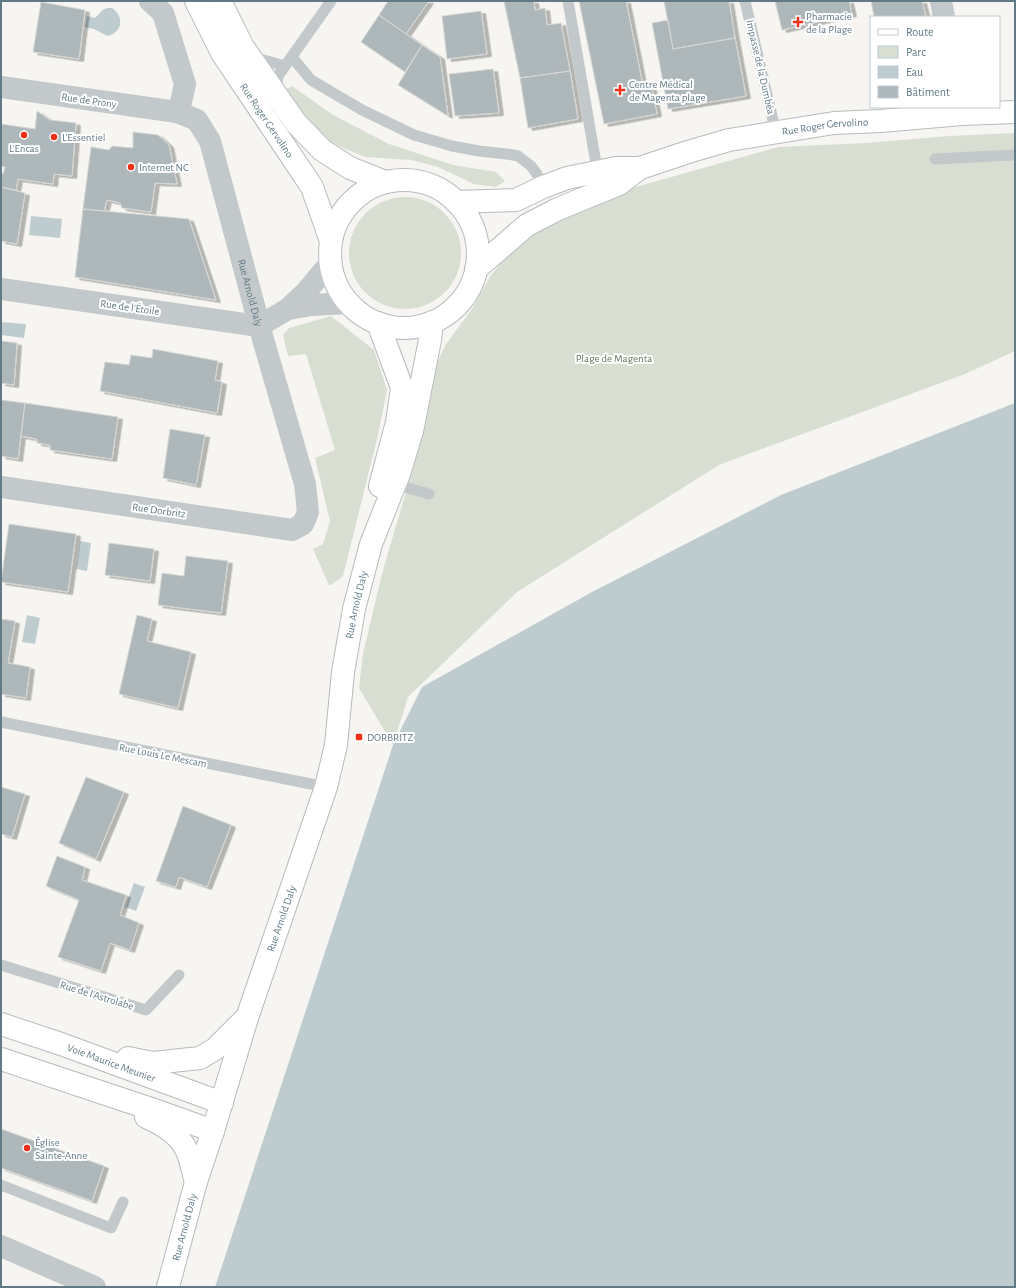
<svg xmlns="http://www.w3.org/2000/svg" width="1016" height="1288" viewBox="0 0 1016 1288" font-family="'Alegreya Sans',sans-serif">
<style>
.green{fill:#d8ded2}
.water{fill:#beccd0}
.building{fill:#aeb8bb;stroke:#d7d7d4;filter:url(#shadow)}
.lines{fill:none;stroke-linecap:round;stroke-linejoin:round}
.secondary-casing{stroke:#b5bcbf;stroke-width:24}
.primary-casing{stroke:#b6bbbe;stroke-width:24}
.lane{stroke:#c3c8ca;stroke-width:11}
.street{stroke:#c3c8ca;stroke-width:22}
.secondary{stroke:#fff;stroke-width:22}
.primary{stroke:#fff;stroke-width:22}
.poi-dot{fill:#f03118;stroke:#fff;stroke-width:1.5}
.labels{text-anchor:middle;stroke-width:4;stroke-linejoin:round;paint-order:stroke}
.poi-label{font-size:11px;fill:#627a85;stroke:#fff;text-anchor:start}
.street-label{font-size:11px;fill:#627a85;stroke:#fff}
.park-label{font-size:11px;fill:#66775e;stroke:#fff}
</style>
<defs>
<filter id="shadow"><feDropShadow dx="4.5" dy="2.5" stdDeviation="0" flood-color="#0004"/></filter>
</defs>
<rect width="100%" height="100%" fill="#f6f5f1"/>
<path class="green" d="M 292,86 L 333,115 L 389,144 L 453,165 L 496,172 L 505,181 L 496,187 L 474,184 L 438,167 L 411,160 L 365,157 L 332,143 L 308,123 L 287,99 L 286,89 Z
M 1015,133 L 1015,351 L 965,374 L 719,465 L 517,592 L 408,697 L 393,745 L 359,688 L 363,654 L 375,603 L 383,570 L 422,438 L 431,383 L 437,363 L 446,344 L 472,309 L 491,275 L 508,255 L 526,238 L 625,190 L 778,147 L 866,143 L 950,136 Z
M349 253a56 56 0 1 1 112 0a56 56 0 1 1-112 0Z
M 331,316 L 374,350 L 387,390 L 378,435 L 343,576 L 331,585 L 329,585 L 313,549 L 323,544 L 330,521 L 315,458 L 335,450 L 306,354 L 288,356 L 283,335 L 289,328 Z"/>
<path class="water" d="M 107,8 L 112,8 C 125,17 122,33 107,36 L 94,29 L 85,27 L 87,16 L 95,18 L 103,10 Z
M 31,216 L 62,219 L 60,238 L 29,235 Z
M 1,322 L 26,324 L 24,338 L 1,335 Z
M 1015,403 L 1015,1287 L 215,1287 L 393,745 L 422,687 L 592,592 L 781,495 Z
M 80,541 L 91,543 L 87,571 L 76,569 Z
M 27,615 L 40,618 L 35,644 L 22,642 Z
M 134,883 L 145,887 L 136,911 L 125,907 Z"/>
<path class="building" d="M 388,1 L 429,1 L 406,34 L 379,15 Z
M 504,1 L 534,1 L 535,10 L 545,8 L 547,25 L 561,23 L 570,71 L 520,78 Z
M 579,1 L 626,1 L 643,86 L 651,84 L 657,114 L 604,124 Z
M 664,1 L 729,1 L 735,38 L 673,49 Z
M 775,1 L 849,1 L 852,14 L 782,30 Z
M 871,1 L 922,1 L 926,17 L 874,17 Z
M 41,2 L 85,10 L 79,59 L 33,52 Z
M 481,11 L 487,54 L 447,59 L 442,16 Z
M 379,15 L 422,45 L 405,72 L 361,42 Z
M 668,20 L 673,49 L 735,38 L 746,96 L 668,109 L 652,23 Z
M 422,45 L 440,57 L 448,116 L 398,85 Z
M 493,69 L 499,113 L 455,116 L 449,74 Z
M 570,71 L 578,119 L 528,128 L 520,78 Z
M 37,111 L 50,120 L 76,123 L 72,176 L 54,174 L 53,184 L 18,179 L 16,190 L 1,187 L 1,173 L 3,174 L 5,167 L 1,166 L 1,124 L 35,129 Z
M 133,132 L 158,135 L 169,145 L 177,184 L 155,183 L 151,212 L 122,208 L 120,203 L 107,200 L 104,211 L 83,209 L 91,147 L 109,150 L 112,146 L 133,148 Z
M 1,187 L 25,193 L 17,244 L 1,241 Z
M 83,209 L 189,219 L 216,300 L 75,277 Z
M 1,341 L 17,343 L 14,385 L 1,383 Z
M 153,349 L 218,361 L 215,380 L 222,382 L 217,413 L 100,391 L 105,362 L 129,365 L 131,355 L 152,358 Z
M 1,400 L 25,403 L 18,459 L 1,456 Z
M 25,403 L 118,417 L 112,459 L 50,450 L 50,445 L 37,443 L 37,439 L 21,436 Z
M 170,429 L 205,435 L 196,485 L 163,478 Z
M 9,524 L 76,534 L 68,592 L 1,582 Z
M 109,543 L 154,549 L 150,581 L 105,575 Z
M 186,556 L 228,561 L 221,613 L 158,605 L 162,573 L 184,576 Z
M 137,615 L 152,619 L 147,641 L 191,652 L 178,708 L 119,694 Z
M 1,619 L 15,621 L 8,663 L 30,667 L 26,698 L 1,694 Z
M 86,777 L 124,792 L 96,859 L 59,843 Z
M 1,787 L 25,794 L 12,837 L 1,834 Z
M 183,806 L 231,825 L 207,887 L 179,877 L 176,887 L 156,881 Z
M 57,856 L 85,867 L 82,880 L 126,895 L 120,915 L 139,923 L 130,950 L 110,943 L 101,971 L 58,957 L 79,900 L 46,886 Z
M 1,1129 L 104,1166 L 92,1201 L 1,1168 Z"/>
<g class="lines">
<defs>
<g id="secondary">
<path id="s2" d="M 168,1287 L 196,1182 L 213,1131"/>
</g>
<g id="primary">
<path id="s3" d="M 196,1 L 222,53 L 312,187 L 331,241"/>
<path d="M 220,1 L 243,47 L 296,123 L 322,150 L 350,168 L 385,182"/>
<circle cx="404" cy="254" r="74"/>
<path d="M 456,202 L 516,200 L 543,187 L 567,178 L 616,168 L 640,168"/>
<path id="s4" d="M 476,269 L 527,225 L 558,209 L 619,184 L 640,168 L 688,152 L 729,140 L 834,123 L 881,121 L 962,114 L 1015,112"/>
<path d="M 378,323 L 402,388 L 397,422 L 380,486"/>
<path id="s5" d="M 1,1024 L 61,1044 L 222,1103"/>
<path d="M 128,1058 L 153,1063 L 200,1058 L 215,1049 L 246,1018"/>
<path id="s6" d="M 1,1059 L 163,1113 L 213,1131 L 247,1018 L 326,787 L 336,745 L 343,672 L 354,609 L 371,544 L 399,474 L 412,431 L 430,340 L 432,322"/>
<path d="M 146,1117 C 162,1124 180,1135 187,1151 C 191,1161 193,1172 196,1182"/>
</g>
</defs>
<use href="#secondary" class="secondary-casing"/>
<use href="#primary" class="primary-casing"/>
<path class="lane" d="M 568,1 L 598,175
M 745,1 L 776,133
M 254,55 L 260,59 L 285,66
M 292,57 L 311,80 L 362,110 L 414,135 L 452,146 L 479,151 L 507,154 L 518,156 L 531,166 L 537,174 L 543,187
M 276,91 L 278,76 L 331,1
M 935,159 L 1015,155
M 394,484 L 429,494
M 1,722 L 326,787
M 1,965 L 146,1010 L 179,975
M 1,1185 L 111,1228 L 123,1202"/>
<g class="street">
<path d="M 150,1 L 163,13 L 185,84 L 181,102 L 177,112"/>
<path d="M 941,1 L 944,17"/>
<path id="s1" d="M 1,87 L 177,112 L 197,120 L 210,141 L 263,339 L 305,484 L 308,512 L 303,524 L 292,530 L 1,487"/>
<path d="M 1,289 L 259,326"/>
<path d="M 288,309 L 312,305 L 349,303"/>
<path d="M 259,326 L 288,309 L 306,292 L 331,262"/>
<path d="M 1,1246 L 95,1287"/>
</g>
<use href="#secondary" class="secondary"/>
<use href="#primary" class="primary"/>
</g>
<g class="poi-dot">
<path d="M796 16h4v4h4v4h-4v4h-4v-4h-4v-4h4z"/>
<path d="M618 84h4v4h4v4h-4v4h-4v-4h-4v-4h4z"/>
<circle cx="24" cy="135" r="4"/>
<circle cx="54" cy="137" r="4"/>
<circle cx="131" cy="167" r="4"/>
<rect x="355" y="733" width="8" height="8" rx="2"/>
<circle cx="27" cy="1148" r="4"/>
</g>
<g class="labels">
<g class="poi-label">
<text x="806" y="20">Pharmacie<tspan x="806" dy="13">de la Plage</tspan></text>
<text x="629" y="88">Centre Médical<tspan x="629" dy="13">de Magenta plage</tspan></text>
<text x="62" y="141">L'Essentiel</text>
<text x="24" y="152" text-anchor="middle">L'Encas</text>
<text x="139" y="171">Internet NC</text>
<text x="367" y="741">DORBRITZ</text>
<text x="35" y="1146">Église<tspan x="35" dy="13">Sainte-Anne</tspan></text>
</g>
<g class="street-label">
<text transform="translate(761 67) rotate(77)" y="4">Impasse de la Dumbéa</text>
<text transform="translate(89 100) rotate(8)" y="4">Rue de Prony</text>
<text dy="4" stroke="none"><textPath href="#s3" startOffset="139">Rue Roger Gervolino</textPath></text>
<text dy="4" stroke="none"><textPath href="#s4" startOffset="385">Rue Roger Gervolino</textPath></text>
<text dy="4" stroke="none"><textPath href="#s1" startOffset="381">Rue Arnold Daly</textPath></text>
<text transform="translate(130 307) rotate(8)" y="4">Rue de l'Étoile</text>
<text transform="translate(159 510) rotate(8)" y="4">Rue Dorbritz</text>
<text dy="4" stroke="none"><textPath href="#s6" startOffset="771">Rue Arnold Daly</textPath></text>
<text transform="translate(163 755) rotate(11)" y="4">Rue Louis Le Mescam</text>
<text dy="4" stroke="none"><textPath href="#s6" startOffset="447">Rue Arnold Daly</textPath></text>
<text transform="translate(97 995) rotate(17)" y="4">Rue de l'Astrolabe</text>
<text dy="4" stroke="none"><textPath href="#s5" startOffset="117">Voie Maurice Meunier</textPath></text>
<text dy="4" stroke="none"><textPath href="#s2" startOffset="62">Rue Arnold Daly</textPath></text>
</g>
<g class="park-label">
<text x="614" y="362">Plage de Magenta</text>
</g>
</g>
<rect width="1016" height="1288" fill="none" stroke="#627a85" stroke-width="4"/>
<rect x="870" y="16" width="130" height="92" fill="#ffffff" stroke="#c0cace"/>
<rect x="878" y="29" width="20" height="6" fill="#ffffff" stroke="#c0cace"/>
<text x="906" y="36" font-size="12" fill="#627a85">Route</text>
<rect x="878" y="46" width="20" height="12" fill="#d8ded2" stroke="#c0cace"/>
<text x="906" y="56" font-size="12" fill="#627a85">Parc</text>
<rect x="878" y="66" width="20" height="12" fill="#beccd0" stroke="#c0cace"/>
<text x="906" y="76" font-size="12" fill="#627a85">Eau</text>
<rect x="878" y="86" width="20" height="12" fill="#aeb8bb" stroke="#c0cace"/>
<text x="906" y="96" font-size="12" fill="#627a85">Bâtiment</text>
</svg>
